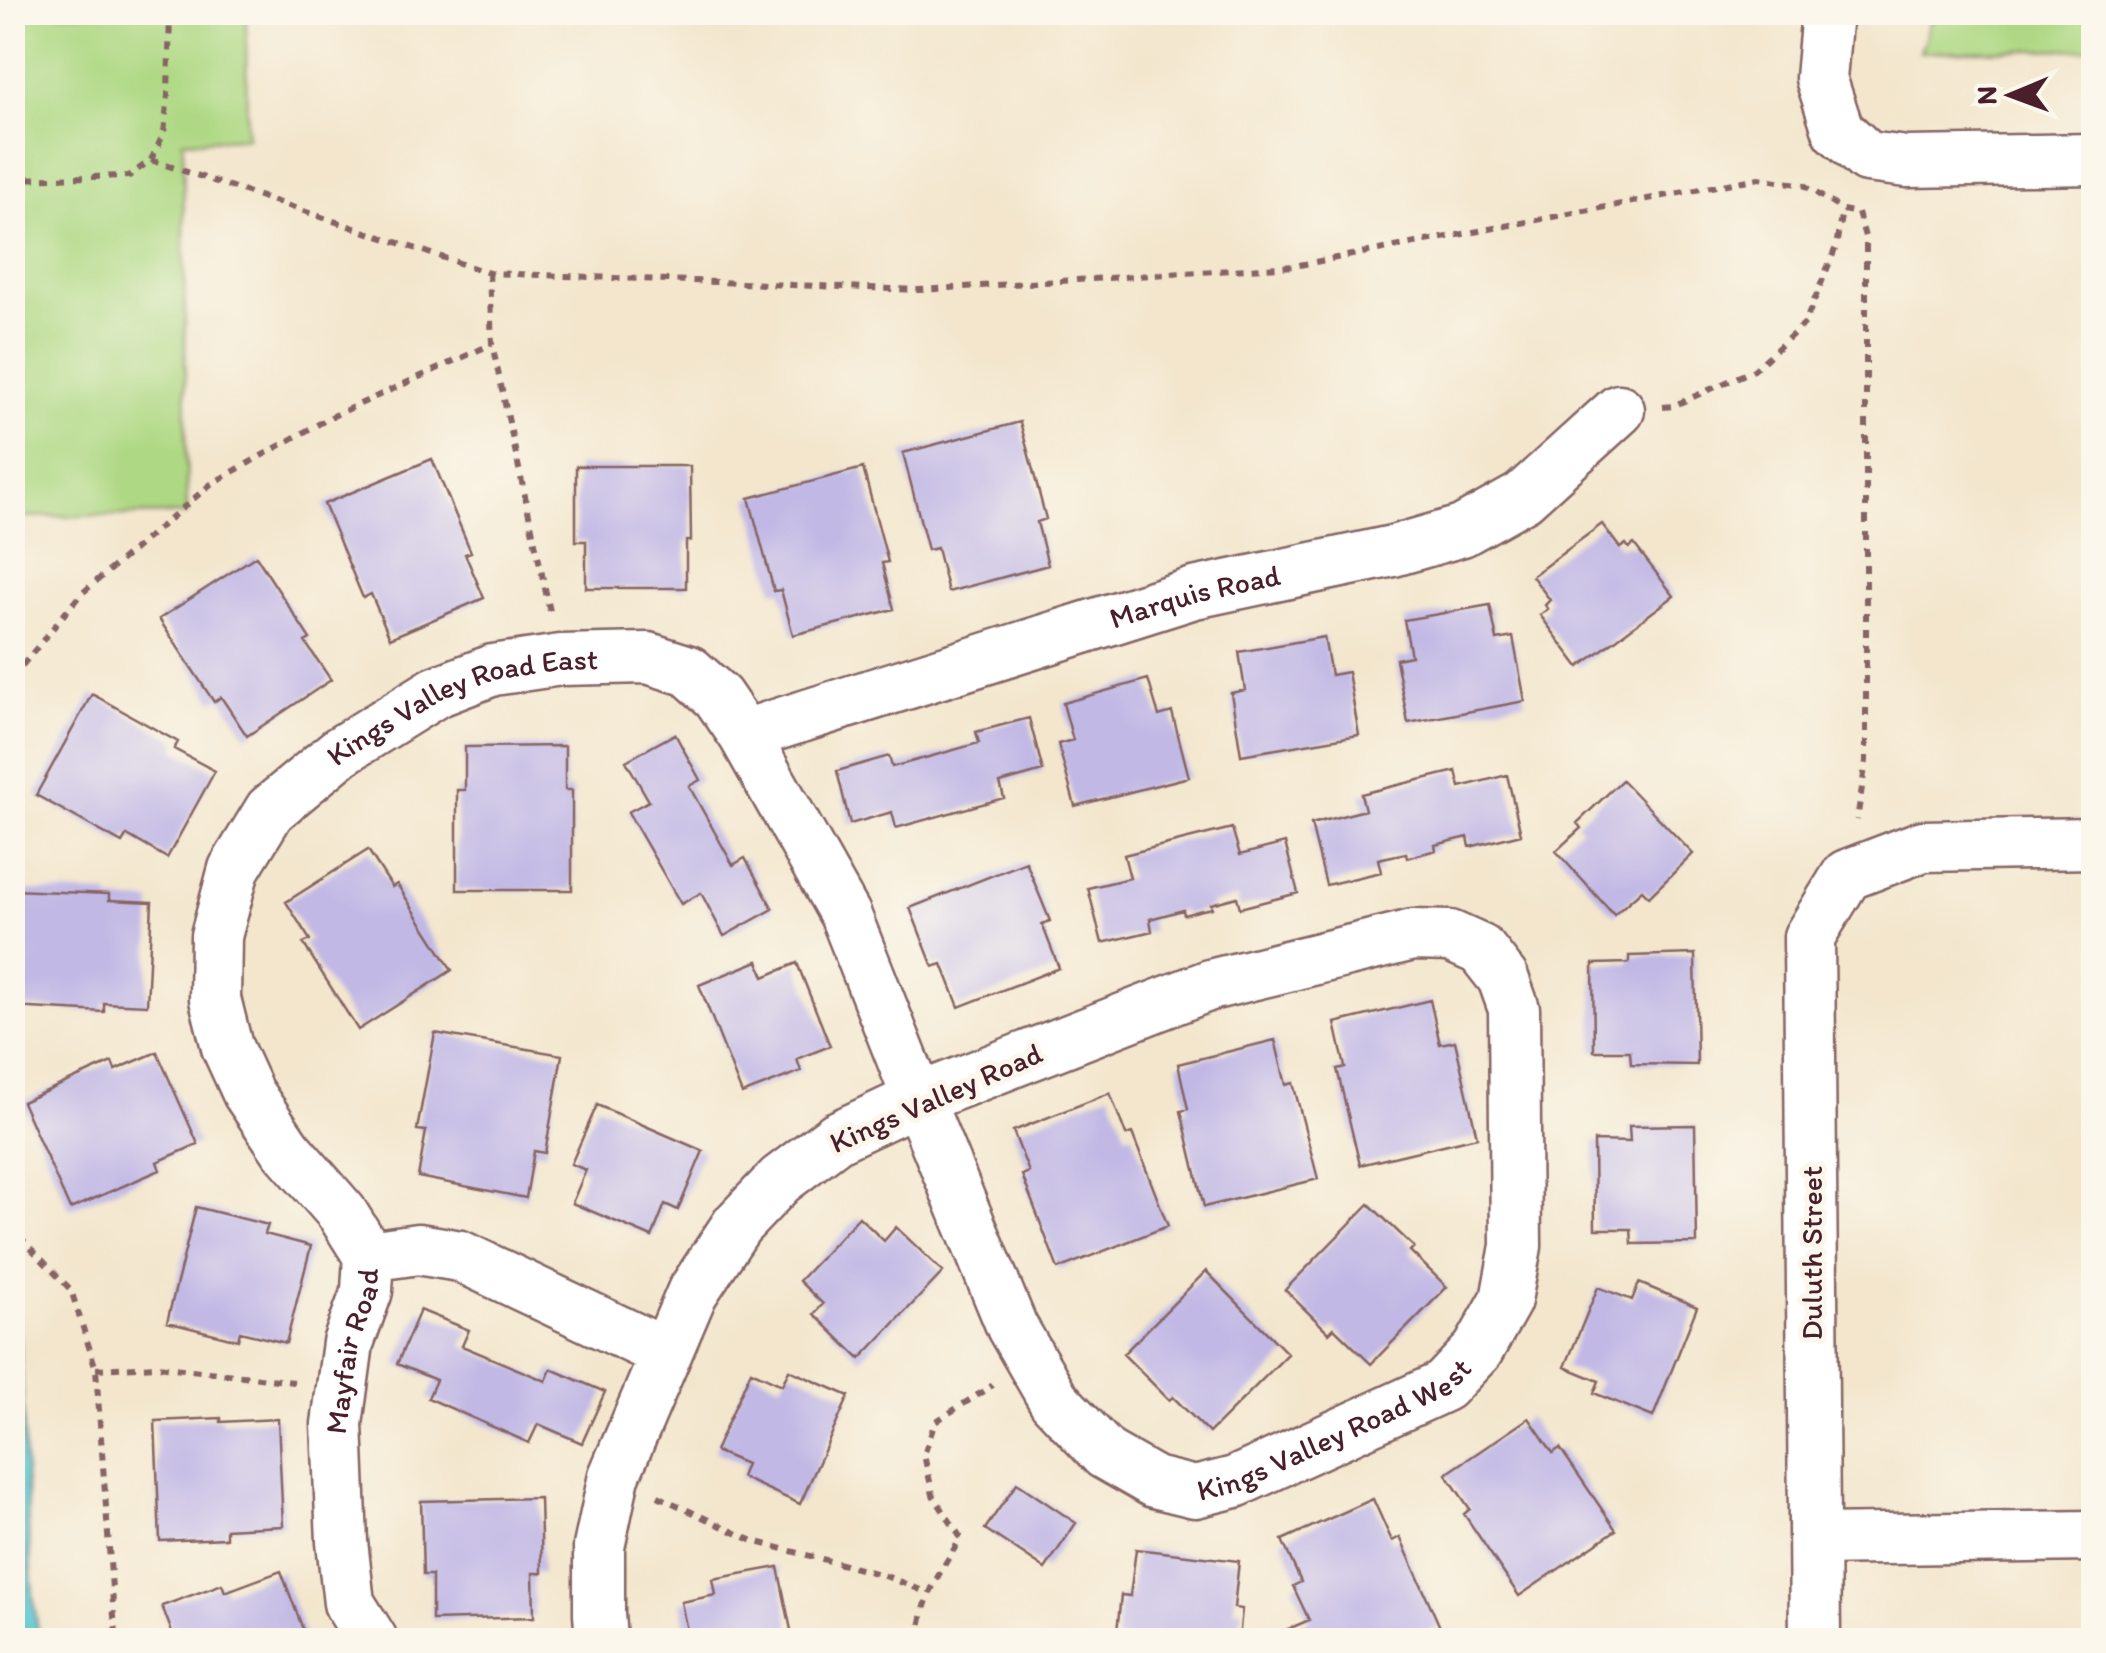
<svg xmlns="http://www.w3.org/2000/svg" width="2106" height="1653" viewBox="0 0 2106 1653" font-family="Itim,sans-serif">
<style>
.green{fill:#aed883;stroke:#7c7c57;stroke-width:2.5}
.water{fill:#57c4ce;stroke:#50727c;stroke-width:2.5}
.building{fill:#c1b8e5}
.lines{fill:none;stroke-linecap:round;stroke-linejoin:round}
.street-casing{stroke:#856564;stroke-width:55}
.path{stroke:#856564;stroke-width:6;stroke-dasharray:8 8;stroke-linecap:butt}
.street{stroke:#fff;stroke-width:50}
.labels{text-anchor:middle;stroke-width:10;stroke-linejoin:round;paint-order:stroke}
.street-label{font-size:30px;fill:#4a1f2b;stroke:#fbf7ec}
</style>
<rect width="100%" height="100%" fill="#fbf7ec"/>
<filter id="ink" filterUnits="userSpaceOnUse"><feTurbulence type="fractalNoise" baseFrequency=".01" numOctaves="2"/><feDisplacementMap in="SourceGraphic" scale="20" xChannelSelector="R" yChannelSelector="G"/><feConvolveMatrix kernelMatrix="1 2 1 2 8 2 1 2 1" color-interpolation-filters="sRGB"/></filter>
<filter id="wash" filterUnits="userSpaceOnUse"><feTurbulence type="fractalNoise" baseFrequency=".0048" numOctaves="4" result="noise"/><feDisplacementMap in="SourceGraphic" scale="40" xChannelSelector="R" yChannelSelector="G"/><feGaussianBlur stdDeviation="2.25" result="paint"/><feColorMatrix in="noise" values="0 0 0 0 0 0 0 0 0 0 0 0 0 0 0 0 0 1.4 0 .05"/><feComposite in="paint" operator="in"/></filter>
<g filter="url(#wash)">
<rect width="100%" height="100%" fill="#f3e6cd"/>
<path class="green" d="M 12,13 L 246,13 L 247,138 L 183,141 L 187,514 L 13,517 Z
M 1933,13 L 2093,13 L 2093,49 L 1920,52 Z"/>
<path class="water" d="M 13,1291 C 25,1373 23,1458 29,1540 C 31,1574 33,1607 40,1640 L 13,1640 Z"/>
<g id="blocks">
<path class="building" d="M 1020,422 L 1046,519 L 1037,522 L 1048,565 L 948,592 L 937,548 L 928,550 L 903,453 Z
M 432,459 L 471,552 L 465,554 L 484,598 L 390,638 L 371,594 L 363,598 L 324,504 Z
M 576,466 L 690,466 L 691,541 L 686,541 L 686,588 L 586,588 L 586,541 L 576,541 Z
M 863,468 L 888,562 L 882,563 L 894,609 L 793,635 L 781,590 L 774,591 L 749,498 Z
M 1602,524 L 1620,548 L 1626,544 L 1629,548 L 1634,544 L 1674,596 L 1579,667 L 1540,615 L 1548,609 L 1545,605 L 1550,600 L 1532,576 Z
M 256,556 L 310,639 L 305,642 L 331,680 L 247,736 L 221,697 L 214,702 L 159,619 Z
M 1490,605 L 1497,640 L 1513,637 L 1525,701 L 1408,723 L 1396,659 L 1411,656 L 1404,620 Z
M 1324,637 L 1331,675 L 1348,672 L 1359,735 L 1241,755 L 1231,693 L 1245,690 L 1239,652 Z
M 1148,679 L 1159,716 L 1172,712 L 1189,777 L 1075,806 L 1058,744 L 1073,740 L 1063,703 Z
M 92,694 L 178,742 L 174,749 L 215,771 L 167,858 L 127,835 L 122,843 L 36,795 Z
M 1029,718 L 1043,771 L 1000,783 L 1004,798 L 896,828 L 892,812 L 850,824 L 837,771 L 889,756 L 892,767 L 936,755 L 979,743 L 976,732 Z
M 675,734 L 700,780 L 689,786 L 733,865 L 745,858 L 773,909 L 724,936 L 701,893 L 681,904 L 628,812 L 649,801 L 626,761 Z
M 565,746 L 565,790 L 572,790 L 572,890 L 457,890 L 457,790 L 465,790 L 465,747 Z
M 1456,771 L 1460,787 L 1507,775 L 1521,834 L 1470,847 L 1468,837 L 1435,845 L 1436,850 L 1407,858 L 1406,853 L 1378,859 L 1381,872 L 1326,885 L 1311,824 L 1365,810 L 1361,794 Z
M 1622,780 L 1693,854 L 1649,897 L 1642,890 L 1614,915 L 1556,851 L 1581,828 L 1577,823 Z
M 1232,828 L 1240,855 L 1285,843 L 1298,893 L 1240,908 L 1237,897 L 1211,904 L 1212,908 L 1198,911 L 1184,915 L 1183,910 L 1150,919 L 1152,931 L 1102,943 L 1088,888 L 1130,878 L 1124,855 Z
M 368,850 L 392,887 L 397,884 L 452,970 L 358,1030 L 303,943 L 310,940 L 286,902 Z
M 1026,862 L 1050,921 L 1042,924 L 1059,968 L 959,1007 L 942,964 L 933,967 L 910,908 Z
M 12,890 L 109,894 L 109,900 L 152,902 L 147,1005 L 104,1003 L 104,1012 L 12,1007 Z
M 1695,954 L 1697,1065 L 1631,1064 L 1630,1051 L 1594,1051 L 1593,964 L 1629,963 L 1629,956 Z
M 758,961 L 764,977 L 797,963 L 830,1046 L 797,1059 L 801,1071 L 742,1094 L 699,985 Z
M 1430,1000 L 1440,1044 L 1455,1041 L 1477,1137 L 1360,1165 L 1337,1069 L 1345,1067 L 1335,1023 Z
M 435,1033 L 562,1055 L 545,1153 L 534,1151 L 526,1198 L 418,1177 L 426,1131 L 417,1130 Z
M 1275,1040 L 1286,1085 L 1293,1083 L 1318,1179 L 1204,1207 L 1181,1111 L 1188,1109 L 1178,1064 Z
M 157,1052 L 198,1144 L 157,1162 L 160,1170 L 70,1209 L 22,1102 L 112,1062 L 115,1070 Z
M 1110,1093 L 1126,1135 L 1132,1133 L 1168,1226 L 1058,1269 L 1022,1175 L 1029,1172 L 1013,1131 Z
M 597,1105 L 703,1151 L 678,1210 L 665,1204 L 652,1237 L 572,1203 L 586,1170 L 571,1164 Z
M 1695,1125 L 1697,1243 L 1632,1244 L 1631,1229 L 1595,1229 L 1594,1141 L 1630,1142 L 1629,1126 Z
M 1369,1204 L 1414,1247 L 1410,1251 L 1447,1287 L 1371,1364 L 1334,1328 L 1329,1333 L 1285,1290 Z
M 196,1207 L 268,1225 L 265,1234 L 311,1246 L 286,1343 L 240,1332 L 238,1340 L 167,1322 Z
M 859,1217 L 884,1241 L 896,1227 L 943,1272 L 860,1359 L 814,1314 L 823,1304 L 799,1281 Z
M 1206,1271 L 1288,1354 L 1209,1433 L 1173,1397 L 1169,1400 L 1123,1354 Z
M 1639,1283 L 1697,1307 L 1653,1417 L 1594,1393 L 1599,1381 L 1565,1367 L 1598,1287 L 1632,1300 Z
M 420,1310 L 469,1330 L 462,1346 L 546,1381 L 551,1369 L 605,1392 L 582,1443 L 538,1424 L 529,1443 L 428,1398 L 436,1380 L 397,1364 Z
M 789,1370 L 849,1396 L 800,1504 L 741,1477 L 746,1464 L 715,1451 L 751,1371 L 782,1385 Z
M 221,1418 L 221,1422 L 278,1419 L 283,1526 L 226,1529 L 226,1538 L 160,1541 L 155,1421 Z
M 1529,1418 L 1553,1453 L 1560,1448 L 1616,1530 L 1519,1596 L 1464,1514 L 1470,1509 L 1446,1474 Z
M 1017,1483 L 1076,1523 L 1045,1569 L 985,1529 Z
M 540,1498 L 542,1573 L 533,1573 L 534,1617 L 432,1620 L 432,1575 L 423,1575 L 421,1501 Z
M 1373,1499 L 1392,1541 L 1400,1537 L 1440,1627 L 1410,1640 L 1290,1640 L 1286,1630 L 1309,1620 L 1293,1586 L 1301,1582 L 1282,1540 Z
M 1136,1549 L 1239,1561 L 1234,1608 L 1242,1609 L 1239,1640 L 1116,1640 L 1121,1595 L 1130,1596 Z
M 778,1567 L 793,1640 L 689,1640 L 681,1602 L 716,1595 L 713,1579 Z
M 281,1571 L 307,1640 L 175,1640 L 162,1606 L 222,1584 L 225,1592 Z"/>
</g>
</g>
<g filter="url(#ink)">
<use href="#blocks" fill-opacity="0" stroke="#856564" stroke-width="2.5"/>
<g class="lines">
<defs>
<g id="street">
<path d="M 1827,12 L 1821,78 L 1838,130 L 1867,157 L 1907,162 L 2094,159"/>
<path id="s1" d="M 744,735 L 1194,593 L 1393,551 L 1462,531 L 1523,497 L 1619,410"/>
<path id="s2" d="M 369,1256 L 342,1213 L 286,1149 L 248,1093 L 227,1047 L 215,999 L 216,936 L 234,869 L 270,810 L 341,751 L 436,692 L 493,670 L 561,660 L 648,658 L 689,671 L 718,697 L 744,735 L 845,914 L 918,1099 L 1012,1327 L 1054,1400 L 1105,1454 L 1154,1482 L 1195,1492 L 1235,1482 L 1444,1386 L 1478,1350 L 1506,1300 L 1516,1246 L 1514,1009 L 1503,978 L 1481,950 L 1450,936 L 1413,935 L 1210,985 L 918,1099 L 837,1137 L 780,1180 L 737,1225 L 692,1293 L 614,1476 L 599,1547 L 599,1614 L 601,1640"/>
<path d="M 1815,1540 L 2094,1536"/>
<path id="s3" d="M 372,1640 L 349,1603 L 342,1542 L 337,1424 L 348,1343 L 367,1291 L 369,1256 L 418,1249 L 460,1256 L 665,1353"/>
<path d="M 1815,1640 L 1809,937 L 1847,875 L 1923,846 L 2094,843"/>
</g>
</defs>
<use href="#street" class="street-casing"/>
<path class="path" d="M 151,160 L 489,273 L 919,290 L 1294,266 L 1759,178 L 1804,185 L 1842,210
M 12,179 L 129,176 L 151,160 L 164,133 L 168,95 L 170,12
M 489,273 L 492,344 L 551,616
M 1663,407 L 1673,406 L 1754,370 L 1805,323 L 1836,247 L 1842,210 L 1858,213 L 1866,240 L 1866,761 L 1857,820
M 12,678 L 80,595 L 211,484 L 331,417 L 492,344
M 12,1222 L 23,1240 L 71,1290 L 96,1369 L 114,1617 L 117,1640
M 96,1369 L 157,1366 L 294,1382
M 658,1496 L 753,1541 L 883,1575 L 928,1593
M 919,1640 C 921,1599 940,1572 961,1538 L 933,1495 L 924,1455 L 935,1422 L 993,1385"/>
<use href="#street" class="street"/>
</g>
</g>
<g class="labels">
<g class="street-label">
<text dy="10" stroke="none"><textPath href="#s1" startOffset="472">Marquis Road</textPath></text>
<text dy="10" stroke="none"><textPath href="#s2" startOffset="730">Kings Valley Road East</textPath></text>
<text transform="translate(936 1098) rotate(-24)" y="10">Kings Valley Road</text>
<text transform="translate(1812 1253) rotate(-90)" y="10">Duluth Street</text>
<text dy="10" stroke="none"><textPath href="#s3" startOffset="298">Mayfair Road</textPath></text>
<text dy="10" stroke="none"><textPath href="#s2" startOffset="2115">Kings Valley Road West</textPath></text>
</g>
</g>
<rect width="2106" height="1653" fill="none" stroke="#fbf7ec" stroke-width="50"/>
<g transform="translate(2011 95) rotate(269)" stroke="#fbf7ec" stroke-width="8" paint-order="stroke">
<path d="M0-8L18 38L0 25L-18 38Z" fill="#4a1f2b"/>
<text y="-15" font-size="28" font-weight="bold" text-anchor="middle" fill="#4a1f2b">N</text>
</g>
</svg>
